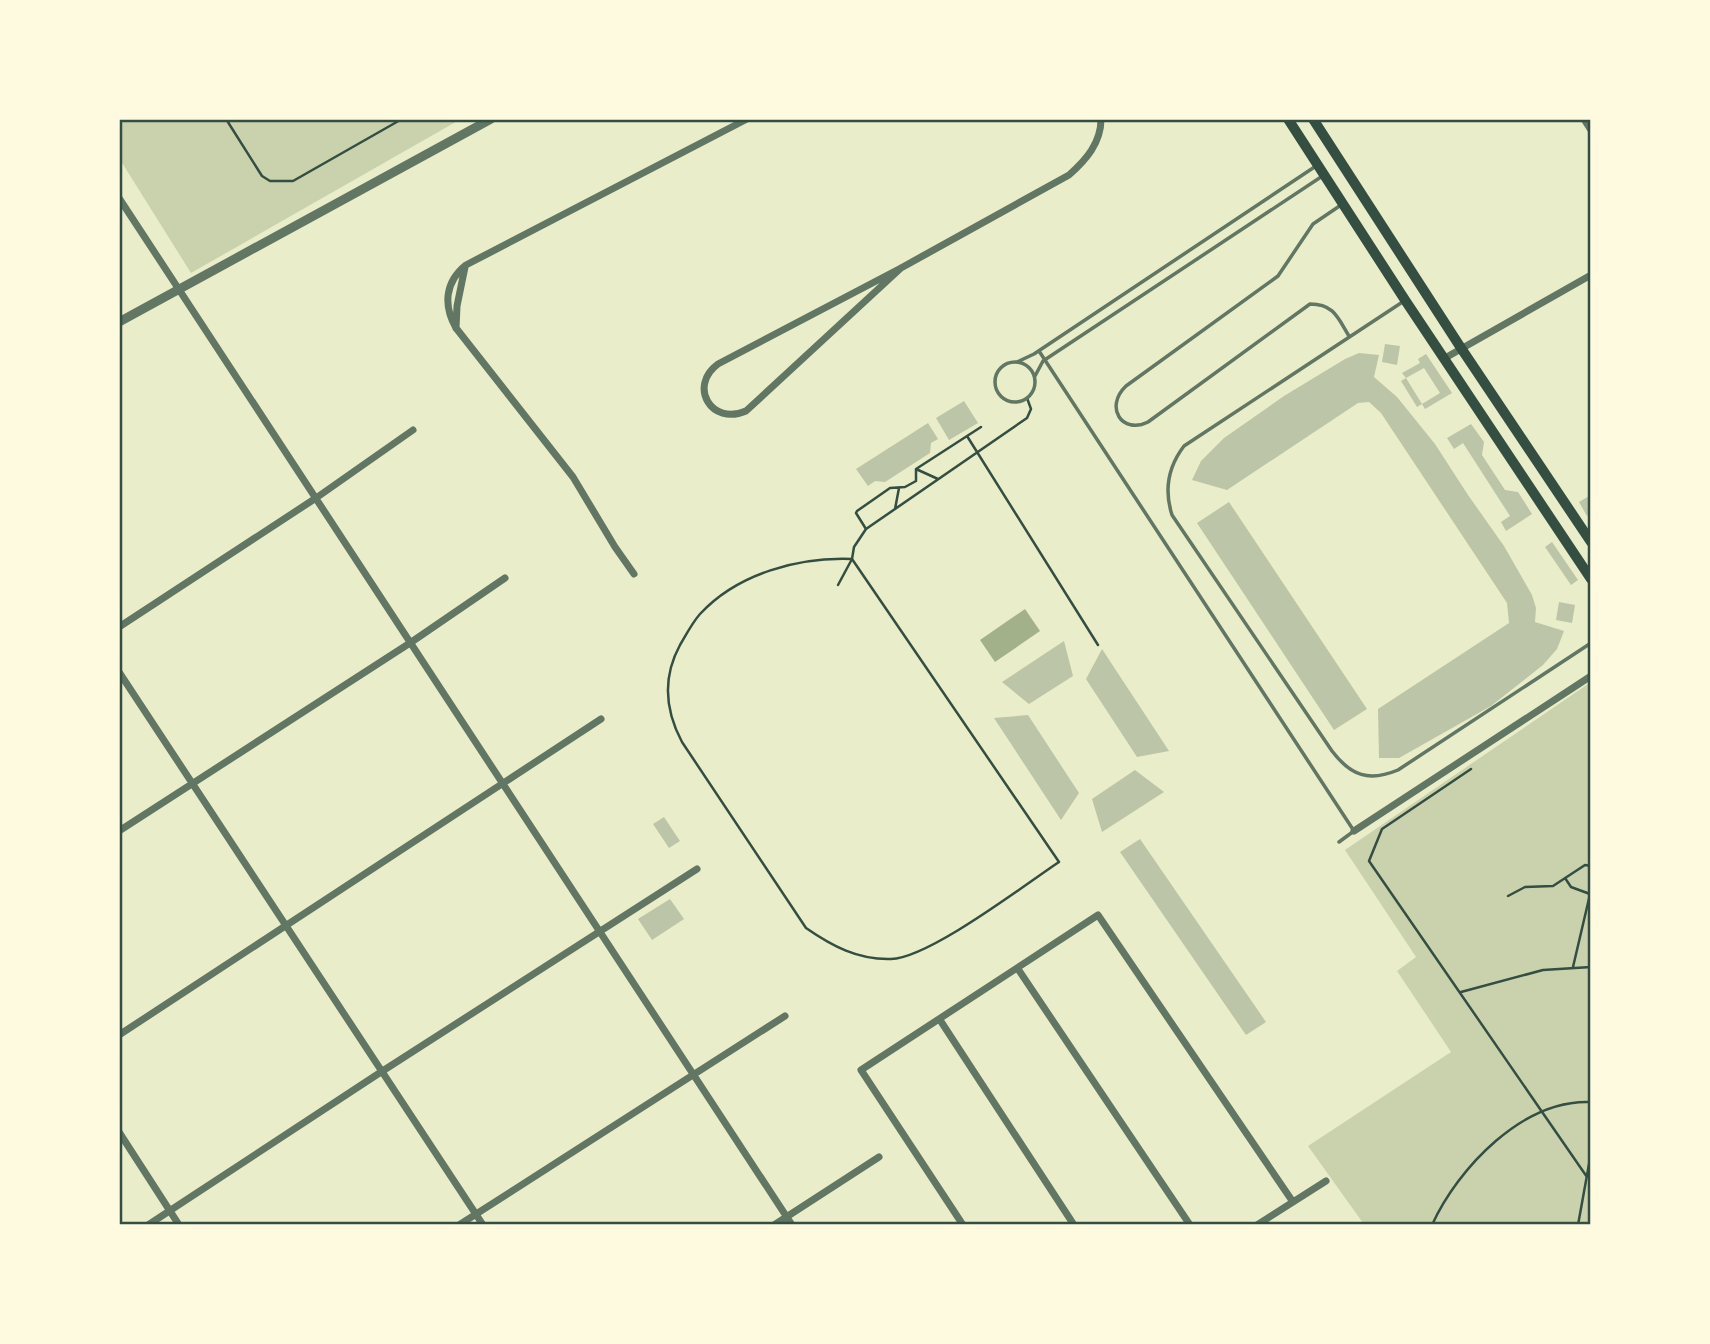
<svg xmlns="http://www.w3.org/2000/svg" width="1710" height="1344" viewBox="0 0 1710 1344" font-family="'Roboto Condensed',sans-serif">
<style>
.green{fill:#cad2ad}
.water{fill:#a3b18a}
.building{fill:#bcc5a7}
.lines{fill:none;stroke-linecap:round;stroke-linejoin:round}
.path{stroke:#344e41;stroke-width:2.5}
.service{stroke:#617663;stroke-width:3.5}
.minor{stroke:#617663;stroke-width:7}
.tertiary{stroke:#617663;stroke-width:9}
.secondary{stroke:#344e41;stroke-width:10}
.neatline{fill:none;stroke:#344e41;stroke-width:2.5}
</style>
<rect width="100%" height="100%" fill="#e9edc9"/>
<path class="green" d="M 119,119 L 461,119 L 191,273 L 119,158 Z
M 1591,682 L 1591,1225 L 1361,1225 L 1363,1223 L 1308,1146 L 1451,1052 L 1397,971 L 1416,957 L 1345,850 Z"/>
<path class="water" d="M 1025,609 L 1040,631 L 995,662 L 980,640 Z"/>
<path class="building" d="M 1385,344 L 1400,346 L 1397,365 L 1382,362 Z
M 1359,353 L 1379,355 L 1374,377 L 1397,397 L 1435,444 L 1468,495 L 1504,546 L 1532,595 L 1536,608 L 1535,622 L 1564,631 L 1557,649 L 1543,665 L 1491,706 L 1399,758 L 1379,758 L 1378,709 L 1509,623 L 1507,603 L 1381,413 L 1369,402 L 1358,403 L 1227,490 L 1192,480 L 1201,461 L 1224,438 L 1284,396 L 1345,359 Z
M 1426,354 L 1452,393 L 1425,409 L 1422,404 L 1440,393 L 1424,368 L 1406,378 L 1422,404 L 1417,407 L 1401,381 L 1406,378 L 1402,373 L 1420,363 L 1418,359 Z
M 964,401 L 978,423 L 949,440 L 936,418 Z
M 928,423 L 938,439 L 931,443 L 930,453 L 885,482 L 875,481 L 868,486 L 856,469 Z
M 1471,424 L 1484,442 L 1482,455 L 1505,490 L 1518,492 L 1532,514 L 1506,531 L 1501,522 L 1510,516 L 1463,443 L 1454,449 L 1447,438 Z
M 1591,495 L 1591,513 L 1587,516 L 1579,502 Z
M 1229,502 L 1367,709 L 1334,730 L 1197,523 Z
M 1552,542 L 1578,580 L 1571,585 L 1545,547 Z
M 1559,602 L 1575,605 L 1572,623 L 1556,620 Z
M 1064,641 L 1073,676 L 1029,704 L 1002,682 Z
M 1102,649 L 1169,751 L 1137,757 L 1086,679 Z
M 1028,715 L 1079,793 L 1061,820 L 994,718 Z
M 1135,770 L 1164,792 L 1102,832 L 1092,799 Z
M 664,817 L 680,841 L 669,848 L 653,824 Z
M 1140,839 L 1266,1022 L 1246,1035 L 1120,852 Z
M 670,899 L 684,919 L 652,940 L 638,919 Z"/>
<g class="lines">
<path class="path" d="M 226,119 L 262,176 L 270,181 L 293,181 L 402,119
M 967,436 L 1098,645
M 916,469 L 938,479
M 895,509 L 899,488
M 866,529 L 856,513 L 857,511 L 890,488 L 905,487 L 916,481 L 916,469 L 981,427
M 838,585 L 852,559 C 799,557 738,573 700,614 C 692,623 686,635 680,645 C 662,678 665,710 682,742 L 806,928 C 832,946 858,960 891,959 C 929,958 1023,886 1059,862 L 852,559 L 854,547 L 866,529 L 1027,418 L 1031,409 L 1027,398
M 1471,769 L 1382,829 L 1369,861 L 1587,1177
M 1565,878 L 1571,887 L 1590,894
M 1508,896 L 1525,887 L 1553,886 L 1585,865 L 1591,866
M 1573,967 L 1591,890
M 1461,992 L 1543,970 L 1591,967
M 1432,1225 C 1458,1168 1523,1099 1591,1102
M 1578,1225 L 1591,1153"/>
<path class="service" d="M 1341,205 L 1313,224 L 1278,276 L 1126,386 C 1104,407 1122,435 1148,422 L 1310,304 C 1334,304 1338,318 1349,336
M 1404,301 L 1184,446 C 1168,467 1164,490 1172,515 L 1332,751 C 1351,776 1369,782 1398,770 L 1591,643
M 1039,351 L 1354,831 L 1339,842
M 1017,362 L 1034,354 L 1316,166
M995 382a20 20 0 1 1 40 0a20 20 0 1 1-40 0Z
M 1035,376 L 1043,361 L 1324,175"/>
<path class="minor" d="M 1584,119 L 1591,130
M 119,198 L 792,1225
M 901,268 L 746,411 C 711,426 688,386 718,364 L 901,268 L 1069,175 C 1086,160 1101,143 1101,119
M 456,328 L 457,306 L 465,267
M 1445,358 L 1591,275
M 634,574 L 615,547 L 573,477 L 456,328 C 443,305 445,282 466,265 L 747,119
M 119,627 L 316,498 L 413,430
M 119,672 L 483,1225
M 119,831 L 410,643 L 505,578
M 1354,831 L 1591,676
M 1018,969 L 1190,1225
M 940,1020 L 1074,1225
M 119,1035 L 601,719
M 119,1132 L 179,1225
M 148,1225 L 381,1072 L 697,869
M 459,1225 L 785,1016
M 774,1225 L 879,1157
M 963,1225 L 861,1070 L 1098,915 L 1293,1202
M 1257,1225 L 1326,1181"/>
<path class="tertiary" d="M 119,322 L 491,119"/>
<path class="secondary" d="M 1288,119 L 1405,300 L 1591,579
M 1313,119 L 1461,348 L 1591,542"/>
</g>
<rect width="1710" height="1344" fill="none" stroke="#fefae0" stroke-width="242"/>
<rect x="121" y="121" width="1468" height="1102" class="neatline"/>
</svg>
